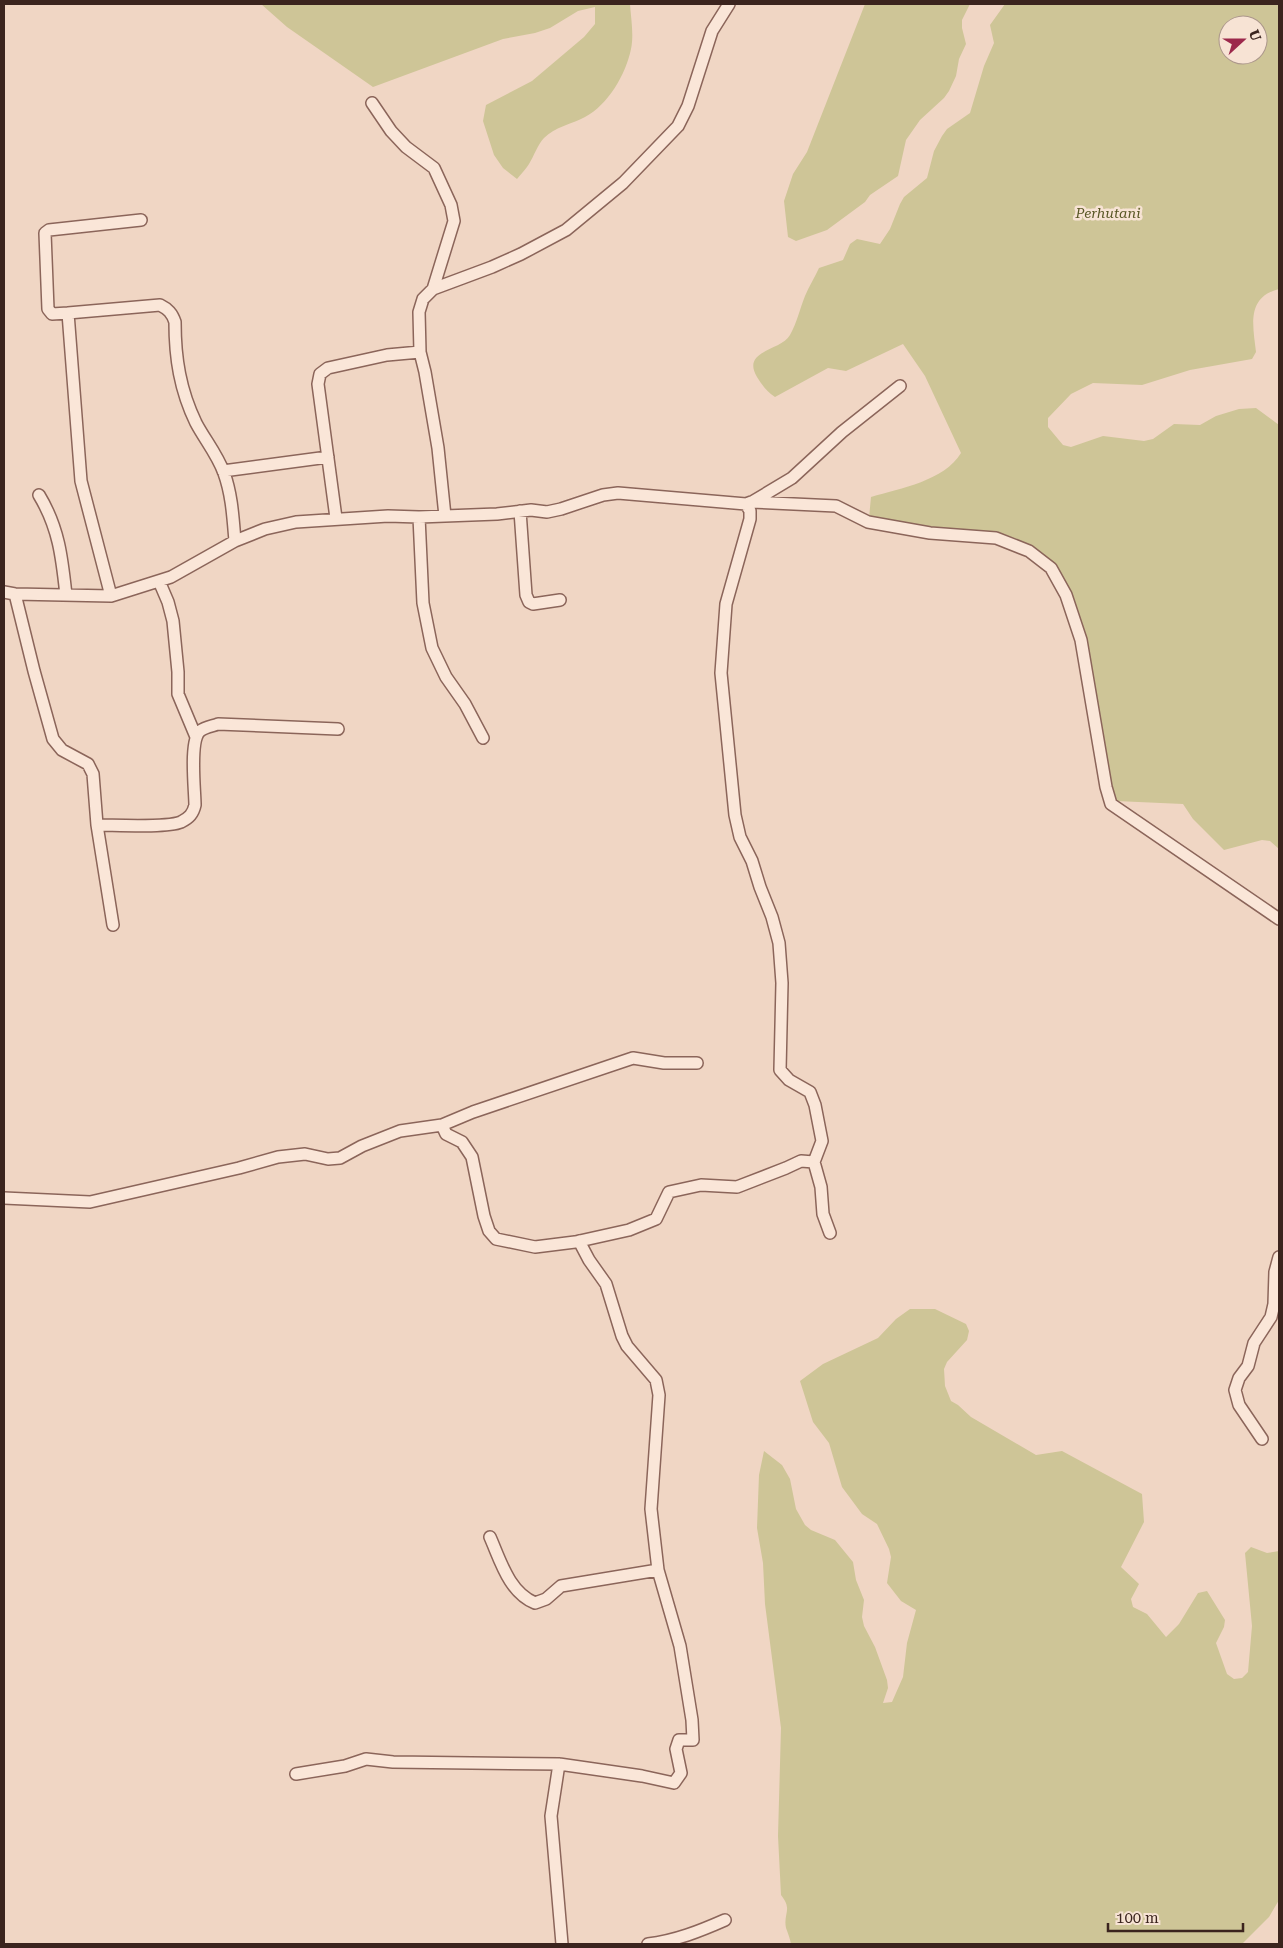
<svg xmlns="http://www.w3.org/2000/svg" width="1283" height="1948" viewBox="0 0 1283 1948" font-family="'Roboto Serif',serif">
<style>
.green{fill:#cec597;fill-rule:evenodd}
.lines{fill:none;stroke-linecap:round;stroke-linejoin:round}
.minor-casing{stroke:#8b655a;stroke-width:14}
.minor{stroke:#fae6d8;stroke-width:11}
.labels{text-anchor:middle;stroke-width:5;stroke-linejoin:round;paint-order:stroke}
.park-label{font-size:14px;font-style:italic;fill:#585624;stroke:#f7e3d4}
</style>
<rect width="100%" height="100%" fill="#f0d6c4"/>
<path class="green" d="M 261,4 L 630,4 C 631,19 634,35 631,49 C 626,74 608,105 585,117 C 572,124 555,127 544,138 C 538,144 534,156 529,164 C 526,169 521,174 517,179 L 503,168 L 494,155 L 483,121 L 486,105 L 532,81 L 584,37 L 595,24 L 595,7 L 578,11 L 550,28 L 535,33 L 503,39 L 373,87 L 287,27 Z
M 865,4 L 970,4 L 962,20 L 962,28 L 966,44 L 959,59 L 956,76 L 949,91 L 944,98 L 920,120 L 906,140 L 898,176 L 870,195 L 865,202 L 827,230 L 796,241 L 788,237 L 784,201 L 793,174 L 807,152 Z
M 1005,4 L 1279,4 L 1279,289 C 1246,297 1253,326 1256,352 L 1252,359 L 1190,370 L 1142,385 L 1093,383 L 1071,394 L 1048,418 L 1048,427 L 1063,445 L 1071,447 L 1103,436 L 1144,441 L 1153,439 L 1174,424 L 1200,425 L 1216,416 L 1239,409 L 1256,408 L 1279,425 L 1279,849 L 1270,841 L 1262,840 L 1224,850 L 1193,819 L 1183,804 L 1116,801 L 1109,786 L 1069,594 L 1031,548 L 869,518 L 871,497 C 901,488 944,481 961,453 L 925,376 L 903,344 L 846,371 L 828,368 L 775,397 C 767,392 762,385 757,377 C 741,350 781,351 790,335 C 797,323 800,308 805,296 C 809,286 815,277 819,268 L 843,260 L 850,244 L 857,239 L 880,244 L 890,229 L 900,204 L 904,197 L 927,178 L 934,151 L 942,136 L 947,129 L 970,113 L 984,66 L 994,43 L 990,25 ZM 1228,25 L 1258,25 L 1258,55 L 1228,55 Z
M 910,1309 L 935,1309 L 966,1324 L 969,1331 L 967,1340 L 947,1362 L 944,1369 L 945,1386 L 951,1401 L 958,1405 L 971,1417 L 1036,1455 L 1062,1451 L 1142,1494 L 1144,1522 L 1121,1567 L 1139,1584 L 1131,1599 L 1133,1607 L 1147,1614 L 1166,1637 L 1179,1624 L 1198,1593 L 1207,1591 L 1225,1620 L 1224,1627 L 1216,1643 L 1227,1674 L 1234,1679 L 1242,1678 L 1248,1672 L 1252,1626 L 1245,1553 L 1251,1547 L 1267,1553 L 1279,1551 L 1279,1900 L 1269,1917 L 1242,1944 L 791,1944 C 790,1939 788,1933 786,1928 C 783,1913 793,1910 781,1895 L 778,1836 L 781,1728 L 765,1604 L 763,1563 L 757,1528 L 759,1475 L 764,1451 L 782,1465 L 790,1479 L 796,1509 L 805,1525 L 811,1530 L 835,1540 L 853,1562 L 856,1580 L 864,1600 L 862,1617 L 864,1626 L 875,1647 L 887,1680 L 888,1688 L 883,1703 L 892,1702 L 903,1677 L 907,1643 L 916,1610 L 901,1601 L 887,1583 L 891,1557 L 889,1549 L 877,1524 L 862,1514 L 842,1487 L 829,1443 L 813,1422 L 800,1381 L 823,1364 L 878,1338 L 896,1319 Z"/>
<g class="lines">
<defs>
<path id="minor" d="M 372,103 L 391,131 L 406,147 L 434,168 L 451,205 L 454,221 L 433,289
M 68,313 L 160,305 C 168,309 172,313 175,322 C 175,358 180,390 196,423 C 205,440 217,454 224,473 C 232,495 233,518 235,541
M 420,352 L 425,372 L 438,448 L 445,516
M 223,471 L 328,457
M 39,495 C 59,528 62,558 66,595
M 752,502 L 792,478 L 842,432 L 900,386
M 746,504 L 750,511 L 750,519 L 726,604 L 721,673 L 735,815 L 740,837 L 752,861 L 760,887 L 772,917 L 779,943 L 782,983 L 780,1070 L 789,1080 L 810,1092 L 815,1105 L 822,1141 L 814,1162
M 520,511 L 526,595 L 529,602 L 533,604 L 560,600
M 419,517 L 423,603 L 432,648 L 446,677 L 465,704 L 483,738
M 336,518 L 318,384 L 320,374 L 328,368 L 387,355 L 420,352 L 419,312 L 423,299 L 433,289 L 492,267 L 521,254 L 566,230 L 623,183 L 678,126 L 688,106 L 712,31 L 729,4
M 159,581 L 168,602 L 173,621 L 178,672 L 178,694 L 196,737
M 4,592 L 15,594 L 111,596 L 171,577 L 235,541 L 265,529 L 296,522 L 388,516 L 419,517 L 497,514 L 531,510 L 547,512 L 561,509 L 603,495 L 618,493 L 746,504 L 751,502 L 836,506 L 868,522 L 930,533 L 996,538 L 1029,551 L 1051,568 L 1066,595 L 1081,640 L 1106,787 L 1111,804 L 1279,919
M 15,594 L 34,671 L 53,739 L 62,750 L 88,764 L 93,774 L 97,825 L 113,925
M 111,596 L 81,481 L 68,313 L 52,314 L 48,309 L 45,233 L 49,230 L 141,220
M 97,825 C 115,825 167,828 181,822 C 189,818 193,814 195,805 C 195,790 189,741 200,731 C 205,727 213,726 218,724 L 338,729
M 442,1125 L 446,1134 L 462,1142 L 472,1157 L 484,1216 L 489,1231 L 496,1239 L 535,1247 L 575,1242 L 629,1230 L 656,1219 L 669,1192 L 701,1185 L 737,1187 L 786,1168 L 801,1161 L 814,1162 L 821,1187 L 823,1214 L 830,1233
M 4,1198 L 90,1202 L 239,1168 L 278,1157 L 305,1154 L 328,1159 L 340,1158 L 362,1146 L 400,1131 L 442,1125 L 473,1112 L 633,1058 L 664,1063 L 697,1063
M 1262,1439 L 1239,1405 L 1235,1390 L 1239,1378 L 1248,1366 L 1254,1343 L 1271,1317 L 1274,1304 L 1275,1272 L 1279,1257
M 490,1537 C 501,1562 509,1592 535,1603 L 546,1599 L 561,1586 L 658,1570
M 559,1764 L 551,1816 L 562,1944
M 296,1774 L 345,1766 L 366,1759 L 393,1762 L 559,1764 L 642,1776 L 674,1783 L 681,1773 L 676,1749 L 679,1740 L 693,1740 L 692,1720 L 680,1646 L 658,1570 L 651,1509 L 659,1395 L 656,1380 L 627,1346 L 622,1336 L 606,1284 L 589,1260 L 579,1241
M 648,1944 C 675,1941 700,1931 725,1920"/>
</defs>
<use href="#minor" class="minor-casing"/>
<use href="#minor" class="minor"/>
</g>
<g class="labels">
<g class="park-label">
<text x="1108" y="218">Perhutani</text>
</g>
</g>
<rect width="1283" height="1948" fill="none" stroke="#3b241e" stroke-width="10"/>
<g transform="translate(1243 40) rotate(69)"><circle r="24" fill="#f7e3d4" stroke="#ac978b"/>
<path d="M0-4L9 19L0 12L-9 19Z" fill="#9c284b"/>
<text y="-8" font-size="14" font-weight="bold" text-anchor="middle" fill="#3b241e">U</text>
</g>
<path d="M1108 1923v8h135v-8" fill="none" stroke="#3b241e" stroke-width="2.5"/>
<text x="1116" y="1923" font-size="15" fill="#3b241e" stroke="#f7e3d4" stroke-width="4" paint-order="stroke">100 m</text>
</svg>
